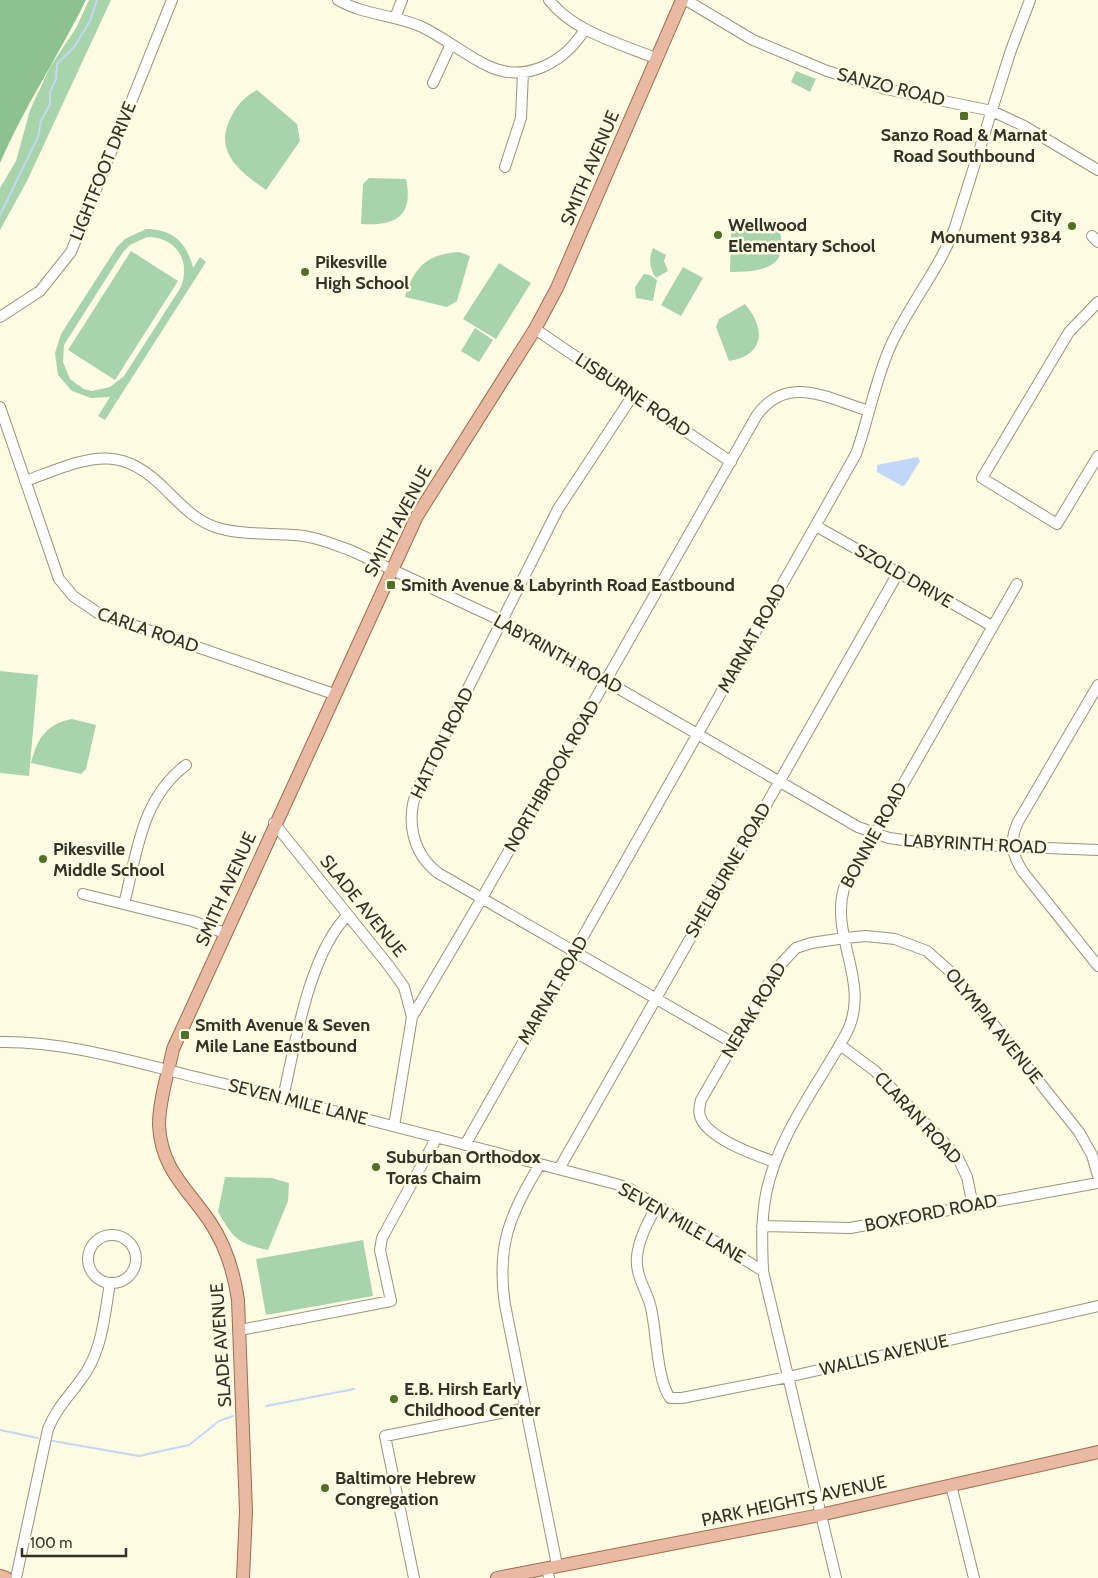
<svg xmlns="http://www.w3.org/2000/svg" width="1098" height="1578" viewBox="0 0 1098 1578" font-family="Cabin,sans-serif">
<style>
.green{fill:#a8d4aa;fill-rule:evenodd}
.forest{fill:#8cc290}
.water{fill:#c1d7fa}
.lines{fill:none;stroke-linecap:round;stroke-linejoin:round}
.stream{stroke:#c1d7fa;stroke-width:2}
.minor-casing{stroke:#999479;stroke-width:12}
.major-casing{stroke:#9e6c4e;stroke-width:14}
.minor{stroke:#fff;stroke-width:10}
.major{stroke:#e7baa1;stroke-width:12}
.poi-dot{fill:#4f7026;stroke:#fefbe3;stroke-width:2}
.labels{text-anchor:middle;stroke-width:5;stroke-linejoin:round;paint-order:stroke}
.street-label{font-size:18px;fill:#343227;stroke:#fefbe3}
.poi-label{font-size:18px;font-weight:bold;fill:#343227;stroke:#fefbe3;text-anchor:start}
</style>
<rect width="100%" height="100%" fill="#fefbe3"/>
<path class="green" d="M 89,0 L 111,0 L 27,181 L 0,230 L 0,188 L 16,161 L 30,110 L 50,67 L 76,28 Z
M 796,71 L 816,79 L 810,92 L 791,82 Z
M 257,90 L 297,124 L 300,141 L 266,190 C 239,171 212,151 232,115 C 239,103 245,97 257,90 Z
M 369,178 L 406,179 C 414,217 395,226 361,224 L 363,184 Z
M 776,219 C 793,265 770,272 730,272 L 731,231 L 737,224 Z
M 146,229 C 172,229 187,242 193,268 L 200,257 L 206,262 L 105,420 L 98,416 L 110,397 L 91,398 L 72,391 L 58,375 L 55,353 L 61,334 L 117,247 L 125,239 ZM 147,237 C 176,237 191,260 181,287 L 124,376 L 110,387 L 92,391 L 84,389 L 70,379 L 63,362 L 64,345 L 123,252 L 130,245 Z
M 653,248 L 666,255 L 664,261 L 668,271 L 656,278 C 650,269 648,259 653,248 Z
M 131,251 L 178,281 L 115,380 L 68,350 Z
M 459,252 L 470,256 L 457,301 L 447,307 L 405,297 C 414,267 427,254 459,252 Z
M 499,263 L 531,283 L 496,339 L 463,319 Z
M 683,267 L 703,278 L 681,316 L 661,305 Z
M 644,274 L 650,275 L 657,280 L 653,301 L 636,298 L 635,287 Z
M 745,304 C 766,329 765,355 729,361 L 716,327 L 719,319 Z
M 475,328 L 493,340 L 479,362 L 461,351 Z
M 0,671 L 38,675 L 29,776 L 0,773 Z
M 72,719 L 96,725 L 86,769 L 81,774 L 31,763 C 37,739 46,724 72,719 Z
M 225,1177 L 272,1178 L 289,1183 L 288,1201 L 268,1250 C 237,1243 234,1239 218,1212 Z
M 363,1240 L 373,1296 L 266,1315 L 256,1259 Z"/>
<path class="forest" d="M 0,0 L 86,0 C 59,55 24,107 0,163 Z"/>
<path class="water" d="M 918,457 L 920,461 L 905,485 L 902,486 L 877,472 L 877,465 Z"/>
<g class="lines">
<path class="stream" d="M 0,215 L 38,137 L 41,121 L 50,104 L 50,92 L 56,79 L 57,64 L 75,46 L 90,21 L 97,0
M 266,1406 L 354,1389
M 0,1430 L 38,1438
M 53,1441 L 139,1456 L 189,1445 L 219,1421 L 233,1416"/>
<defs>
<path id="minor" d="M 338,0 C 364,15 395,15 422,27 C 445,38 465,55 488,66 C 526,84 565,62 585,29
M 549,0 C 574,32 619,43 655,58
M 686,0 L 753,40 L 827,71 L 886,89 L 992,111 L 1024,126 L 1098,170
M 395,18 L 402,0
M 433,83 L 451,44
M 505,167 L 521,118 L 523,72
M 1092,236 L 1098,242
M 1098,302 L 1069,332 L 982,478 L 1057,524 L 1098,456
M 0,317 L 40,291 L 71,252 L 172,0
M 535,329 L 731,462
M 633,395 L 558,509 L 418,788 C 405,819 412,853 438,873 L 733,1043
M 0,407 L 59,579 L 73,596 L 98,613 L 334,694
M 25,481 C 87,459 118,439 169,493 C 184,508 198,522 218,528 C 243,535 269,533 294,535 C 314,536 333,544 352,551 L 502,621 L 858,827 L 889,838 L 924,843 L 1098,850
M 816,526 L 992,626
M 1098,685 L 1018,822 C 1009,841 1012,855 1023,872 L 1098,966
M 274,823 L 389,966 L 404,987 L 412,1017
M 83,894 L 192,921 L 225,933
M 124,904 C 137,853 141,799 186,765
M 0,1042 C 71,1041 143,1065 212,1081 C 347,1113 481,1149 616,1184 L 630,1189 L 763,1271 L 836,1578
M 840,1045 L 875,1071 L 957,1156 L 967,1177 L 973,1206
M 283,1098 C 295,1045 309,953 348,915
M 394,1126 L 412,1017 L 482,898 L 757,415 C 788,373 829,399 869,411
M 465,1145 L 856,454 C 869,418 875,380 891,345 C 909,305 938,271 954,230 L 1011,50 L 1030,0
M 775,1162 C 755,1155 706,1138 700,1116 C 698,1110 700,1105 701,1100 L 778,967 L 796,948 L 811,943 L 845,938 L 866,936 L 895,939 L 927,951 L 955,976 L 1079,1132 L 1092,1155 L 1098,1176
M 540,1164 C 510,1215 496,1245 505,1305 L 557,1565
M 559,1169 L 898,573
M 657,1206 C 648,1221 639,1238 637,1256 C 635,1274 645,1288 650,1304 C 657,1329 656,1378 670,1398 L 682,1398 L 788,1377 L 1098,1306
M 762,1226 L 850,1228 L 1098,1183
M88 1259a24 24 0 1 1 48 0a24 24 0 1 1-48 0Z
M 763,1271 C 762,1246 761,1220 766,1194 C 778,1134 820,1083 848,1030 C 870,982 830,936 844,888 L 1017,584
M 240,1330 L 391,1301 L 380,1250 L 382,1238 L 437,1137
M 951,1485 L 974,1578
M 547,1568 L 549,1578
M 16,1578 L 48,1429 C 58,1404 75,1391 88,1369 C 103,1343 105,1312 110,1283
M 414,1578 L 385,1436 L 526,1408"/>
<path id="major" d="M 0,1576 L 6,1578
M 243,1578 L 246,1511 L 238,1300 C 234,1272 226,1246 210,1222 C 187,1188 161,1169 159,1125 C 159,1100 168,1074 173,1049 L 417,516 L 535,329 L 557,288 L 682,0
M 497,1578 L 820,1515 L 1098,1452"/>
</defs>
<use href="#minor" class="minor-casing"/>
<use href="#major" class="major-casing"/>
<use href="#minor" class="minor"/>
<use href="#major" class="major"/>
</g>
<g class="poi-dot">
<rect x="959" y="111" width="10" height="10" rx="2.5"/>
<circle cx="1072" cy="226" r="5"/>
<circle cx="718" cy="235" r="5"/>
<circle cx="305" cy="272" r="5"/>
<rect x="386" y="580" width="10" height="10" rx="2.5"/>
<circle cx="43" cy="859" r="5"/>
<rect x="180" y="1030" width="10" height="10" rx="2.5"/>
<circle cx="376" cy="1167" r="5"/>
<circle cx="394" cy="1399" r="5"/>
<circle cx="325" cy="1488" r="5"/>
</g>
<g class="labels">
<g class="street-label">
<text transform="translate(891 87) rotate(14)" y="6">SANZO ROAD</text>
<text transform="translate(590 168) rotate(-67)" y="6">SMITH AVENUE</text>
<text transform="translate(103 171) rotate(-68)" y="6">LIGHTFOOT DRIVE</text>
<text transform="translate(633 395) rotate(34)" y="6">LISBURNE ROAD</text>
<text transform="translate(398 521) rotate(-62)" y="6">SMITH AVENUE</text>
<text transform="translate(904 576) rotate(30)" y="6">SZOLD DRIVE</text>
<text transform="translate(148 630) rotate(19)" y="6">CARLA ROAD</text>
<text transform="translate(752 638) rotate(-61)" y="6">MARNAT ROAD</text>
<text transform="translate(558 654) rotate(29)" y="6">LABYRINTH ROAD</text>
<text transform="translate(442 743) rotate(-64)" y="6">HATTON ROAD</text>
<text transform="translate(552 776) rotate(-60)" y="6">NORTHBROOK ROAD</text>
<text transform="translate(874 835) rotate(-61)" y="6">BONNIE ROAD</text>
<text transform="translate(975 844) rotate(3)" y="6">LABYRINTH ROAD</text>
<text transform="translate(728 870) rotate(-60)" y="6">SHELBURNE ROAD</text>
<text transform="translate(226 889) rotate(-66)" y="6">SMITH AVENUE</text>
<text transform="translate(363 906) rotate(51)" y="6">SLADE AVENUE</text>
<text transform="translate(553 990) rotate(-60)" y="6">MARNAT ROAD</text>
<text transform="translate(754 1010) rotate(-59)" y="6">NERAK ROAD</text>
<text transform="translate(994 1026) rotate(51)" y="6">OLYMPIA AVENUE</text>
<text transform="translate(298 1102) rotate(14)" y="6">SEVEN MILE LANE</text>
<text transform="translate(918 1118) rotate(47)" y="6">CLARAN ROAD</text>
<text transform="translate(931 1213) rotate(-11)" y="6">BOXFORD ROAD</text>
<text transform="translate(682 1223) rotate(30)" y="6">SEVEN MILE LANE</text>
<text transform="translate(221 1345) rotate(-94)" y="6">SLADE AVENUE</text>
<text transform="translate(884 1355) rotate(-13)" y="6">WALLIS AVENUE</text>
<text transform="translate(794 1501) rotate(-12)" y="6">PARK HEIGHTS AVENUE</text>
</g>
<g class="poi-label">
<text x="964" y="141" text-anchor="middle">Sanzo Road &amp; Marnat<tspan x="964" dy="21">Road Southbound</tspan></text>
<text x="1062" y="222" text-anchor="end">City<tspan x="1062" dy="21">Monument 9384</tspan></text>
<text x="728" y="231">Wellwood<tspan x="728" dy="21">Elementary School</tspan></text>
<text x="315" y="268">Pikesville<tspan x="315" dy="21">High School</tspan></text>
<text x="401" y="591">Smith Avenue &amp; Labyrinth Road Eastbound</text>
<text x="53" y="855">Pikesville<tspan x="53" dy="21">Middle School</tspan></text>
<text x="195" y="1031">Smith Avenue &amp; Seven<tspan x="195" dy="21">Mile Lane Eastbound</tspan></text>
<text x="386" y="1163">Suburban Orthodox<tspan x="386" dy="21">Toras Chaim</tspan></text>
<text x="404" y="1395">E.B. Hirsh Early<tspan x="404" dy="21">Childhood Center</tspan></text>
<text x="335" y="1484">Baltimore Hebrew<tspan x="335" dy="21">Congregation</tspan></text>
</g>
</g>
<path d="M22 1548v8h104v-8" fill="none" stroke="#343227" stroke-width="2.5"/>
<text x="30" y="1548" font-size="15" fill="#343227" stroke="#fefbe3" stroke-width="4" paint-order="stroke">100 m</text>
</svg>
